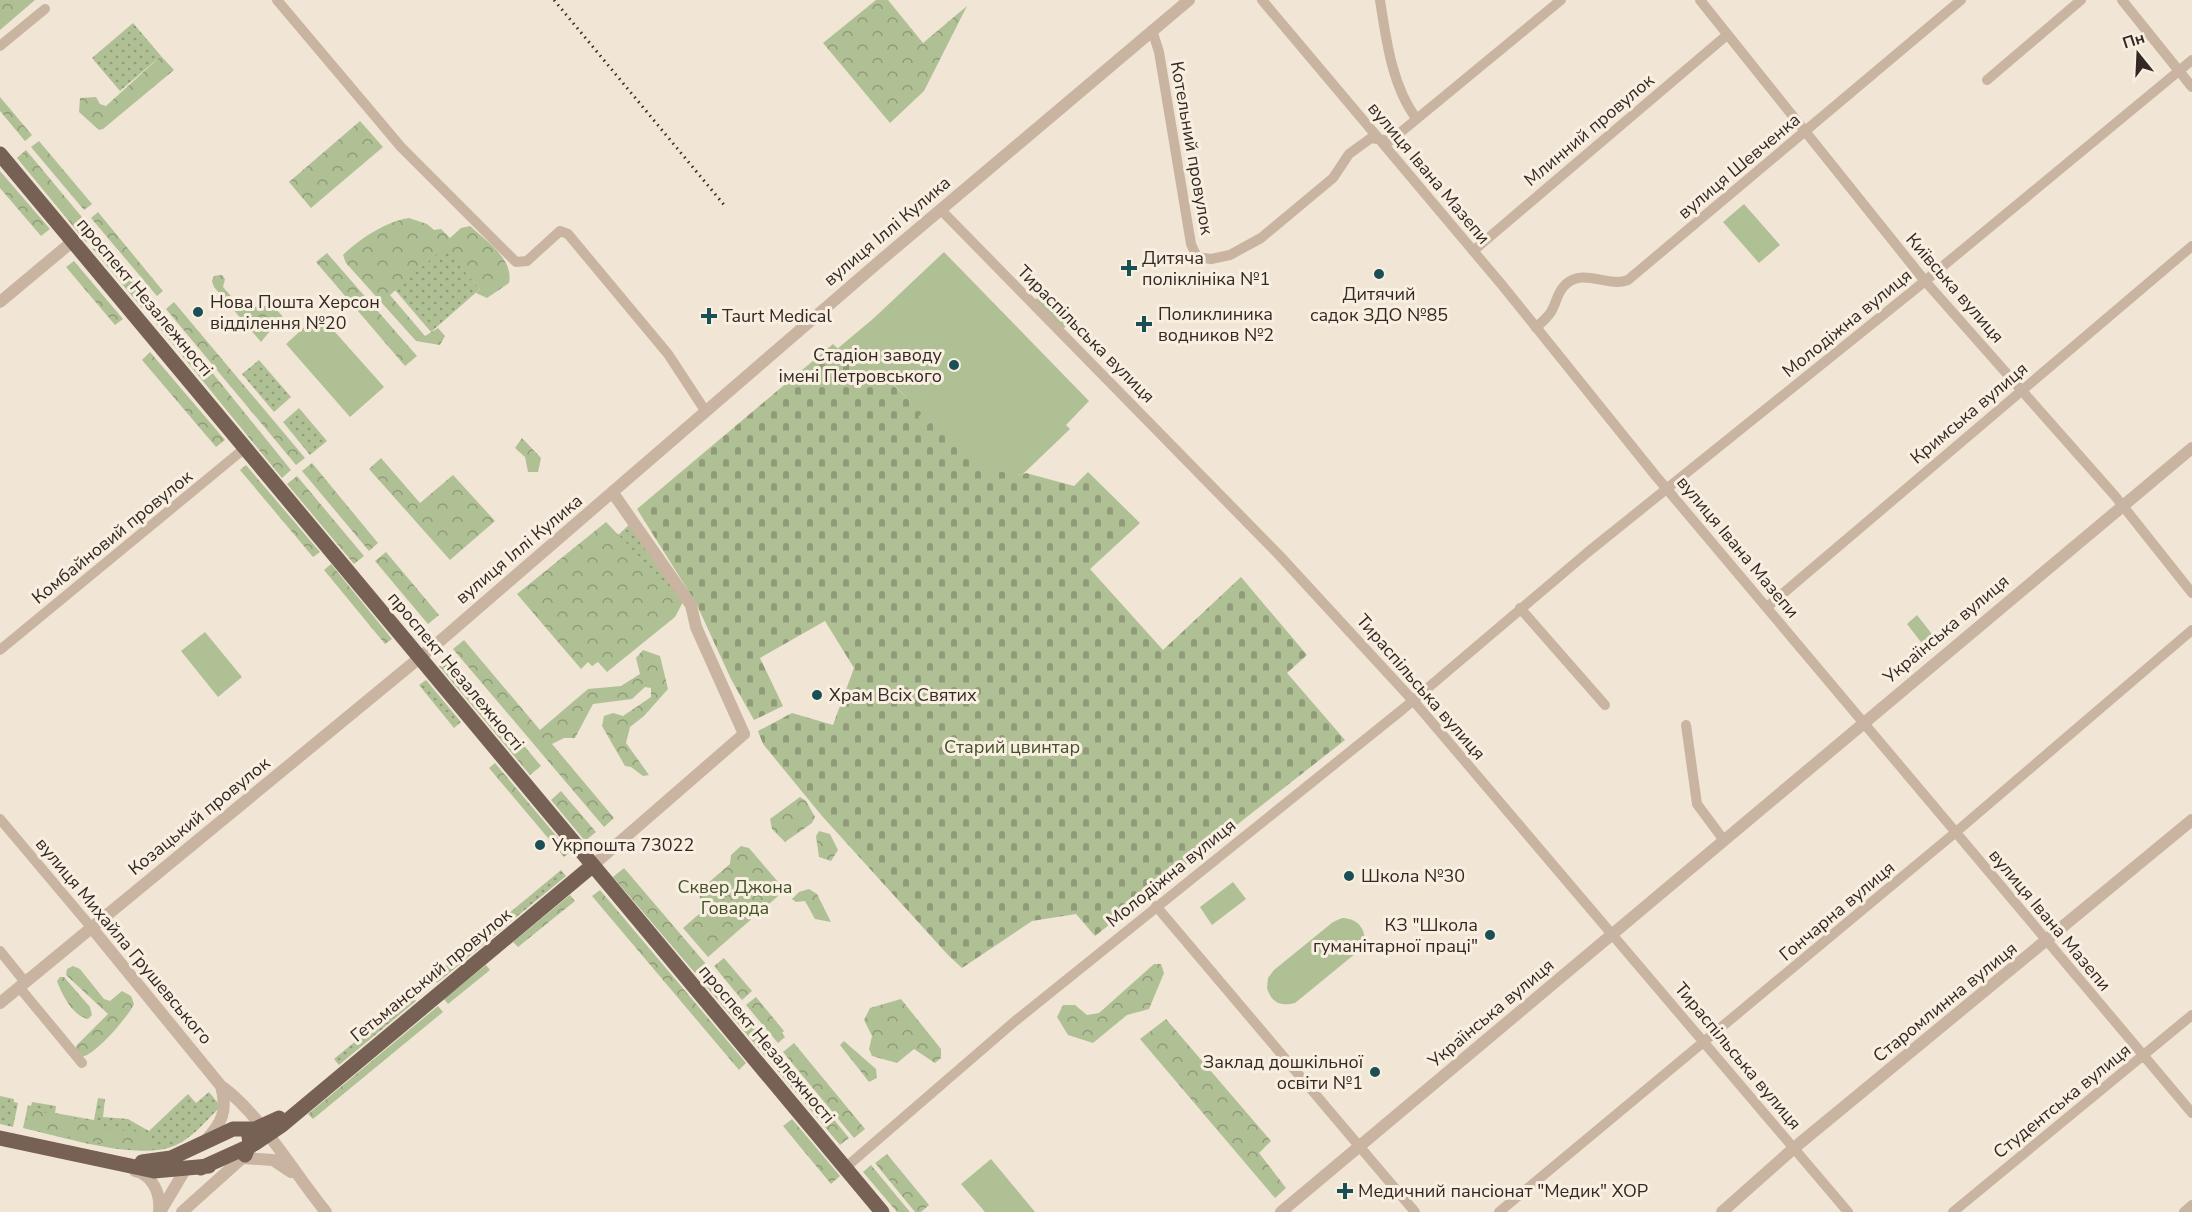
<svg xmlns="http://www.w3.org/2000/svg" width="2192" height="1212" viewBox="0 0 2192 1212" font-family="'Nunito Sans',sans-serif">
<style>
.grass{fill:url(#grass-dots)}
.forest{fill:url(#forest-crowns)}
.cemetery{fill:url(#cemetery-stones)}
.garden{fill:#b0c095}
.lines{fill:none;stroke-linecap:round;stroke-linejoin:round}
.minor{stroke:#c9b4a1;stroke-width:10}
.tertiary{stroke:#c9b4a1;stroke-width:12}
.primary{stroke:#766154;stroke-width:15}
.rail{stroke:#332924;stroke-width:3;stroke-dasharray:1.5 4.5;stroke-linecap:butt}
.poi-dot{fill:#194f55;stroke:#f9efe1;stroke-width:2}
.labels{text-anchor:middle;stroke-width:6;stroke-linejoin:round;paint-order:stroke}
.street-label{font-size:18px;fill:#332924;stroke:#f9efe1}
.poi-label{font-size:18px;fill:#332924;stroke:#f9efe1;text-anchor:start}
.park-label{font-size:18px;fill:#415227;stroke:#f9efe1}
</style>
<defs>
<pattern id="grass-dots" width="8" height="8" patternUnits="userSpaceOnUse" patternTransform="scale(1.5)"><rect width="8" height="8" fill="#b0c095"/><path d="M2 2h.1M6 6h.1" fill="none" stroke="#909c79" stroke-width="1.8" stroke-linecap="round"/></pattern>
<pattern id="forest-crowns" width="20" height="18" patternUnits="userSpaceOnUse" patternTransform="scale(1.5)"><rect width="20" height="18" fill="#b0c095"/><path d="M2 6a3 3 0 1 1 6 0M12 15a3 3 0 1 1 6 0" fill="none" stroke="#909c79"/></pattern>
<pattern id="cemetery-stones" width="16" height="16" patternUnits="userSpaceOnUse" patternTransform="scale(1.5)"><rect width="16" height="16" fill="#b0c095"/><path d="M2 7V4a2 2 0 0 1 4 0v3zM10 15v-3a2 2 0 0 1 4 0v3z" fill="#909c79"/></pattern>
</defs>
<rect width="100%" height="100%" fill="#f1e5d5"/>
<path class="grass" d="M 133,23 L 161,56 L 120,91 L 92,58 Z
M 444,247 L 480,289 L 431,332 L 395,290 Z
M 259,360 L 291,397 L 274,412 L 242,374 Z
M 299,408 L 327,441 L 310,455 L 283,422 Z
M 630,524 L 683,602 L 617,536 Z
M 426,680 L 461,722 L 454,728 L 419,685 Z
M 561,870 L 566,876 L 437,983 L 432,977 Z
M 411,995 L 416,1001 L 339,1065 L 334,1059 Z
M 209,1092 L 218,1103 L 218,1109 C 206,1121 192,1138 176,1145 C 139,1162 64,1137 23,1128 L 28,1105 L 31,1106 L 32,1102 L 56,1106 L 55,1113 L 94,1120 L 98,1098 L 105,1099 L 103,1117 L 128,1119 L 149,1131 L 188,1094 L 196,1103 Z
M 0,1096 L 14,1099 L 14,1102 L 18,1103 L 13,1127 L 0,1124 Z"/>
<path class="forest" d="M 0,0 L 35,0 L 0,30 Z
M 876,0 L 888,0 L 923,43 L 967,6 L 924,91 L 890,123 L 823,43 Z
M 161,56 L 174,70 L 103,129 L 99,130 L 79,112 L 80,98 L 96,97 L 100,104 L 106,106 Z
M 0,97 L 32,135 L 25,141 L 0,111 Z
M 360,121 L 383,147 L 311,208 L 289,182 Z
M 39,141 L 92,204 L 84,210 L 31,147 Z
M 26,150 L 96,234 L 86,242 L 17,158 Z
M 0,171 L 50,229 L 41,236 L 0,188 Z
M 98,212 L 163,291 L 157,296 L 91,218 Z
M 409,218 L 427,224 L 434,230 L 441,229 L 450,238 L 461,228 L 470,226 C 486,241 514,259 509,283 L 487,298 L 476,293 L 480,289 L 444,248 L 390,295 L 425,336 L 438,328 L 445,336 L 440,345 L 416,341 L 346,263 L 343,255 C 359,239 387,221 409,218 Z
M 101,241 L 151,301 L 142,308 L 92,248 Z
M 327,253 L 417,356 L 405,366 L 316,262 Z
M 74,261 L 123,319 L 115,325 L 66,267 Z
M 222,275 L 225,279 L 223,287 L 242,309 C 265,306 273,300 287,323 L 285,329 L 270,331 L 261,342 L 214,287 L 212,281 L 214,276 Z
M 1044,291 L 1072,320 L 1063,329 L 1035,300 Z
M 174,302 L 305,458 L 296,465 L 166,309 Z
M 159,307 L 291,470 L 282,478 L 149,315 Z
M 150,352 L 225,440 L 216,447 L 142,360 Z
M 522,438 L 541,458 L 538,472 L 528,472 L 525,457 L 515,448 Z
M 381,458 L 420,503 L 453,475 L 495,521 L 450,560 L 369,469 Z
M 312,463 L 378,543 L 369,551 L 302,471 Z
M 246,465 L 320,552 L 313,557 L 240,470 Z
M 297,476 L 364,556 L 354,564 L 287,484 Z
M 606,522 L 683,602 L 675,617 L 607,672 L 598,662 L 592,666 L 588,662 L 581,669 L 517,594 Z
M 386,552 L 439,615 L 428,624 L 375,561 Z
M 331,564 L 392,639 L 385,644 L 324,570 Z
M 464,640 L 540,730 L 588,689 L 621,686 L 640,674 L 636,658 L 643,650 L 660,656 L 668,689 L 644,716 L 630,727 L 626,743 L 649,775 L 643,776 L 631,767 L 625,766 L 602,726 L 604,716 L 613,713 L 623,716 L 651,697 L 651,688 L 645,687 L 632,699 L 593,704 L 575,738 L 564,738 L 552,744 L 614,818 L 604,827 L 453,649 Z
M 450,657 L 541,766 L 530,775 L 439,666 Z
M 495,763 L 570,852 L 564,857 L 489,768 Z
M 561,791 L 596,832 L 585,841 L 551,800 Z
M 800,797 L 806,801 L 815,817 L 812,823 L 785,842 L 772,829 L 770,819 Z
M 819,831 L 830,834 L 838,850 L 831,861 L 819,857 L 816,836 Z
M 741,846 L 749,848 L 785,890 L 708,957 L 683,928 L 699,914 L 700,890 L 730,864 L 731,855 Z
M 624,868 L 706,964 L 695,973 L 613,877 Z
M 809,889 L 817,894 L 831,922 L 815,919 L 805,901 L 796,902 L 792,899 L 799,892 Z
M 600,890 L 746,1063 L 739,1070 L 592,896 Z
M 570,895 L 575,901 L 518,947 L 513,942 Z
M 724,958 L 752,991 L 742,1000 L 714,966 Z
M 1154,964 L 1161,964 L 1164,973 L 1149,1009 L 1127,1015 L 1093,1043 L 1068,1035 L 1057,1017 L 1063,1005 L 1075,1005 L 1087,1015 L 1099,1013 Z
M 486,965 L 490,970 L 448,1004 L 444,999 Z
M 73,966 L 80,969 L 104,999 L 110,1001 L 122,991 L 131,996 L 134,1004 C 128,1017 96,1054 82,1057 L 77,1053 L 76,1046 L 108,1014 L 66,975 L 67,969 Z
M 710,970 L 775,1048 L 765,1056 L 700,979 Z
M 60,977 L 64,977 L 90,1007 L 92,1015 L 88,1019 C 73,1016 62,995 57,981 Z
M 756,997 L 784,1031 L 782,1033 L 785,1037 L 778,1043 L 746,1005 Z
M 901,999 L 941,1049 L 941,1058 L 935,1063 L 914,1049 L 897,1063 L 872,1056 L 869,1049 L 872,1036 L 864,1020 L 870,1008 Z
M 438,1006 L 443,1012 L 313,1119 L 308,1114 Z
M 1166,1019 L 1271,1141 L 1259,1153 L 1286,1188 L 1275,1198 L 1140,1039 Z
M 844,1041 L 876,1069 L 877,1078 L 869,1082 L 840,1045 Z
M 794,1043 L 865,1129 L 854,1138 L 783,1052 Z
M 781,1055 L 849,1138 L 840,1145 L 771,1063 Z
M 33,1110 L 90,1122 L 102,1129 L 144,1132 L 157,1149 L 136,1150 L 29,1129 L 26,1124 L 27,1115 Z
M 792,1119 L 840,1176 L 831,1184 L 783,1126 Z
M 887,1154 L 929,1205 L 921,1212 L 915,1212 L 875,1163 Z
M 871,1165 L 910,1212 L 897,1212 L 863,1172 Z"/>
<path class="cemetery" d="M 833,344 L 880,390 L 889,381 L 982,468 L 1022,475 L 1026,473 L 1074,486 L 1088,472 L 1140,523 L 1090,569 L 1163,650 L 1241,577 L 1307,655 L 1287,673 L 1345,740 L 1095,936 L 1076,914 L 1032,921 L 962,968 L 948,955 L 822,816 L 763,744 L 758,731 L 792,713 L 833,725 L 854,668 L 825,621 L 760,658 L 783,706 L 754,720 L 731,679 L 696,603 L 637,509 Z"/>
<path class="garden" d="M 1744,204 L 1780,245 L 1759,263 L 1723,222 Z
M 944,252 L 1089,401 L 1066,425 L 1070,429 L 1022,475 L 982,469 L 931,422 L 926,426 L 918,417 L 922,413 L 890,381 L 880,391 L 837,349 L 874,318 Z
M 319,314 L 384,387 L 350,417 L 286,344 Z
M 1917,615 L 1935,638 L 1924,646 L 1907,624 Z
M 205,632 L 242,677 L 218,697 L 181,651 Z
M 1233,882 L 1246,899 L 1212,925 L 1200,907 Z
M 1342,918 C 1360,918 1370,934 1361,949 L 1295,1003 C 1281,1007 1271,1002 1267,988 L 1268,978 L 1274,970 L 1333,922 Z
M 991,1159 L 1035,1212 L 985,1212 L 961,1184 Z"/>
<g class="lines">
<path class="minor" d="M 277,0 L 401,147 L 516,262 L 527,261 L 560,231 L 568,234 L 668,354 L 706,412
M 1262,0 L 1502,285 L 1655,475 L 2192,1113
M 1380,0 C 1386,39 1392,86 1416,118
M 1700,0 L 1925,281 L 2115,496 L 2192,593
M 2122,0 L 2192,87
M 1152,30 L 1159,52 L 1191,244 L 1197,257 L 1211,259 L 1230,255 L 1261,238 L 1333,178 L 1349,154 L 1371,138 L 1390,141 L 1561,0
M 0,46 L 45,9
M 1987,80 L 2081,0
M 941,210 L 1279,555 L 1418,706 L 1848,1212
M 1473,251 L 1727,35
M 1536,328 C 1541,322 1549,317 1552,310 C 1557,301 1557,293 1565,285 C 1584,267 1607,288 1628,280 L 1961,0
M 1767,607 L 2192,246
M 1520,608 L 1605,705
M 0,650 L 245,448
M 1686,725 L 1697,804 L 1723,839
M 0,819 L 91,927
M 1156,906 L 1415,1212
M 0,951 L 25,982
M 19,987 L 82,1063
M 845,1168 L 1014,1022 L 1403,709 L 1588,552 L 1914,290 L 2192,60
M 1499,1212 L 1956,832 L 2192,630
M 1953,1212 L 2192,1015
M 2184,1212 L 2192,1205"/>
<path class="tertiary" d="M 0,302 L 73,241
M 592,866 L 744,734 L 696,627 L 691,605 L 613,493
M 91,927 L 221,1086 C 259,1112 296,1176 326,1212
M 0,1003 L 440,641 L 881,260 L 1189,0
M 205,1141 C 222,1123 228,1111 221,1086
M 243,1158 L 273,1160 L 291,1172
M 135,1171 C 153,1175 161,1194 159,1212
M 160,1212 L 185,1170
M 182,1212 L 250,1151
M 1281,1212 L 2192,448
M 1722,1212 L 1794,1148 L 2192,820"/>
<path class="primary" d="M 0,154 L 882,1212
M 0,1138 L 154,1171 L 209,1166
M 245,1155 L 250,1143 L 248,1130
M 142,1162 L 171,1158 L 233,1129 L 255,1129 L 279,1118
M 201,1168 L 254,1144 L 282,1125 L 592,866"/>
<path class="rail" d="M 554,0 L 725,206"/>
</g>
<g class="poi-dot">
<path d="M1126 259h6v6h6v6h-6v6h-6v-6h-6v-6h6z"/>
<circle cx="1379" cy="274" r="6"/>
<circle cx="198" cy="312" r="6"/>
<path d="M706 307h6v6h6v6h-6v6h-6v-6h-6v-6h6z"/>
<path d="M1141 315h6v6h6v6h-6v6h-6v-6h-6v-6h6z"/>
<circle cx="954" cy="365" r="6"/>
<circle cx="817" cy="695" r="6"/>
<circle cx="540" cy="845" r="6"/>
<circle cx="1349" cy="876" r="6"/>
<circle cx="1490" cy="935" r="6"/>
<circle cx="1375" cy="1072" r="6"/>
<path d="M1342 1182h6v6h6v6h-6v6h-6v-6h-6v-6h6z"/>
</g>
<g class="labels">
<g class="street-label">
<text transform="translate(1589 130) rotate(-40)" y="6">Млинний провулок</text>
<text transform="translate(1192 148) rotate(80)" y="6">Котельний провулок</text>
<text transform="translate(1739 166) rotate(-40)" y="6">вулиця Шевченка</text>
<text transform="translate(1429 173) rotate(50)" y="6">вулиця Івана Мазепи</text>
<text transform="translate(887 231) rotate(-40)" y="6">вулиця Іллі Кулика</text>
<text transform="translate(1955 288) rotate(49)" y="6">Київська вулиця</text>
<text transform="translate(145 297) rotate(50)" y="6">проспект Незалежності</text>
<text transform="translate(1847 323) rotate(-39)" y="6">Молодіжна вулиця</text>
<text transform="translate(1086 334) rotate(45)" y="6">Тираспільська вулиця</text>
<text transform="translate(1969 413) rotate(-40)" y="6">Кримська вулиця</text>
<text transform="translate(112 537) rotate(-39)" y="6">Комбайновий провулок</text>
<text transform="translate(1738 547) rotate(50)" y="6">вулиця Івана Мазепи</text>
<text transform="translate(519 549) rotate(-40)" y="6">вулиця Іллі Кулика</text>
<text transform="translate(1946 629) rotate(-40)" y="6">Українська вулиця</text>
<text transform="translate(456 671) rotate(50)" y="6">проспект Незалежності</text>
<text transform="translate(1421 687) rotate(49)" y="6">Тираспільська вулиця</text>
<text transform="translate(199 816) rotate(-39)" y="6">Козацький провулок</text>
<text transform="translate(1171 873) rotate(-39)" y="6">Молодіжна вулиця</text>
<text transform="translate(1837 911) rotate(-40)" y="6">Гончарна вулиця</text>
<text transform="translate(2050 920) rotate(50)" y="6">вулиця Івана Мазепи</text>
<text transform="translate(124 941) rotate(50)" y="6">вулиця Михайла Грушевського</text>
<text transform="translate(431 975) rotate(-39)" y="6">Гетьманський провулок</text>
<text transform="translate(1945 1002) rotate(-39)" y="6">Старомлинна вулиця</text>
<text transform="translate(1491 1013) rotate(-40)" y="6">Українська вулиця</text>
<text transform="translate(767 1044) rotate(50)" y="6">проспект Незалежності</text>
<text transform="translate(1738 1056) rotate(50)" y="6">Тираспільська вулиця</text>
<text transform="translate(2062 1101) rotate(-39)" y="6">Студентська вулиця</text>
</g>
<g class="poi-label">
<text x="1142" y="264">Дитяча<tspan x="1142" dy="21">поліклініка №1</tspan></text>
<text x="1379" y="300" text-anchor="middle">Дитячий<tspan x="1379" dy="21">садок ЗДО №85</tspan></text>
<text x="210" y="308">Нова Пошта Херсон<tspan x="210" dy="21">відділення №20</tspan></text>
<text x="1158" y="320">Поликлиника<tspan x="1158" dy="21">водников №2</tspan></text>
<text x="722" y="322">Taurt Medical</text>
<text x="942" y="361" text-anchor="end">Стадіон заводу<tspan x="942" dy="21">імені Петровського</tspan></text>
<text x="829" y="701">Храм Всіх Святих</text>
<text x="552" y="851">Укрпошта 73022</text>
<text x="1361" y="882">Школа №30</text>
<text x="1478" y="931" text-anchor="end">КЗ "Школа<tspan x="1478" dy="21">гуманітарної праці"</tspan></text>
<text x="1363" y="1068" text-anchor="end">Заклад дошкільної<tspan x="1363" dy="21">освіти №1</tspan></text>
<text x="1358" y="1197">Медичний пансіонат "Медик" ХОР</text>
</g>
<g class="park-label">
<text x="1012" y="753">Старий цвинтар</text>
<text x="735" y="893">Сквер Джона<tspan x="735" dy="21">Говарда</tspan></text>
</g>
</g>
<g transform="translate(2138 54) rotate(342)" stroke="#f9efe1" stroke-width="4.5" paint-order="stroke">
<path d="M0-4.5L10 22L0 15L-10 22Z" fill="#332924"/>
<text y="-9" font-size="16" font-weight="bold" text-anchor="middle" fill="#332924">Пн</text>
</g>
</svg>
